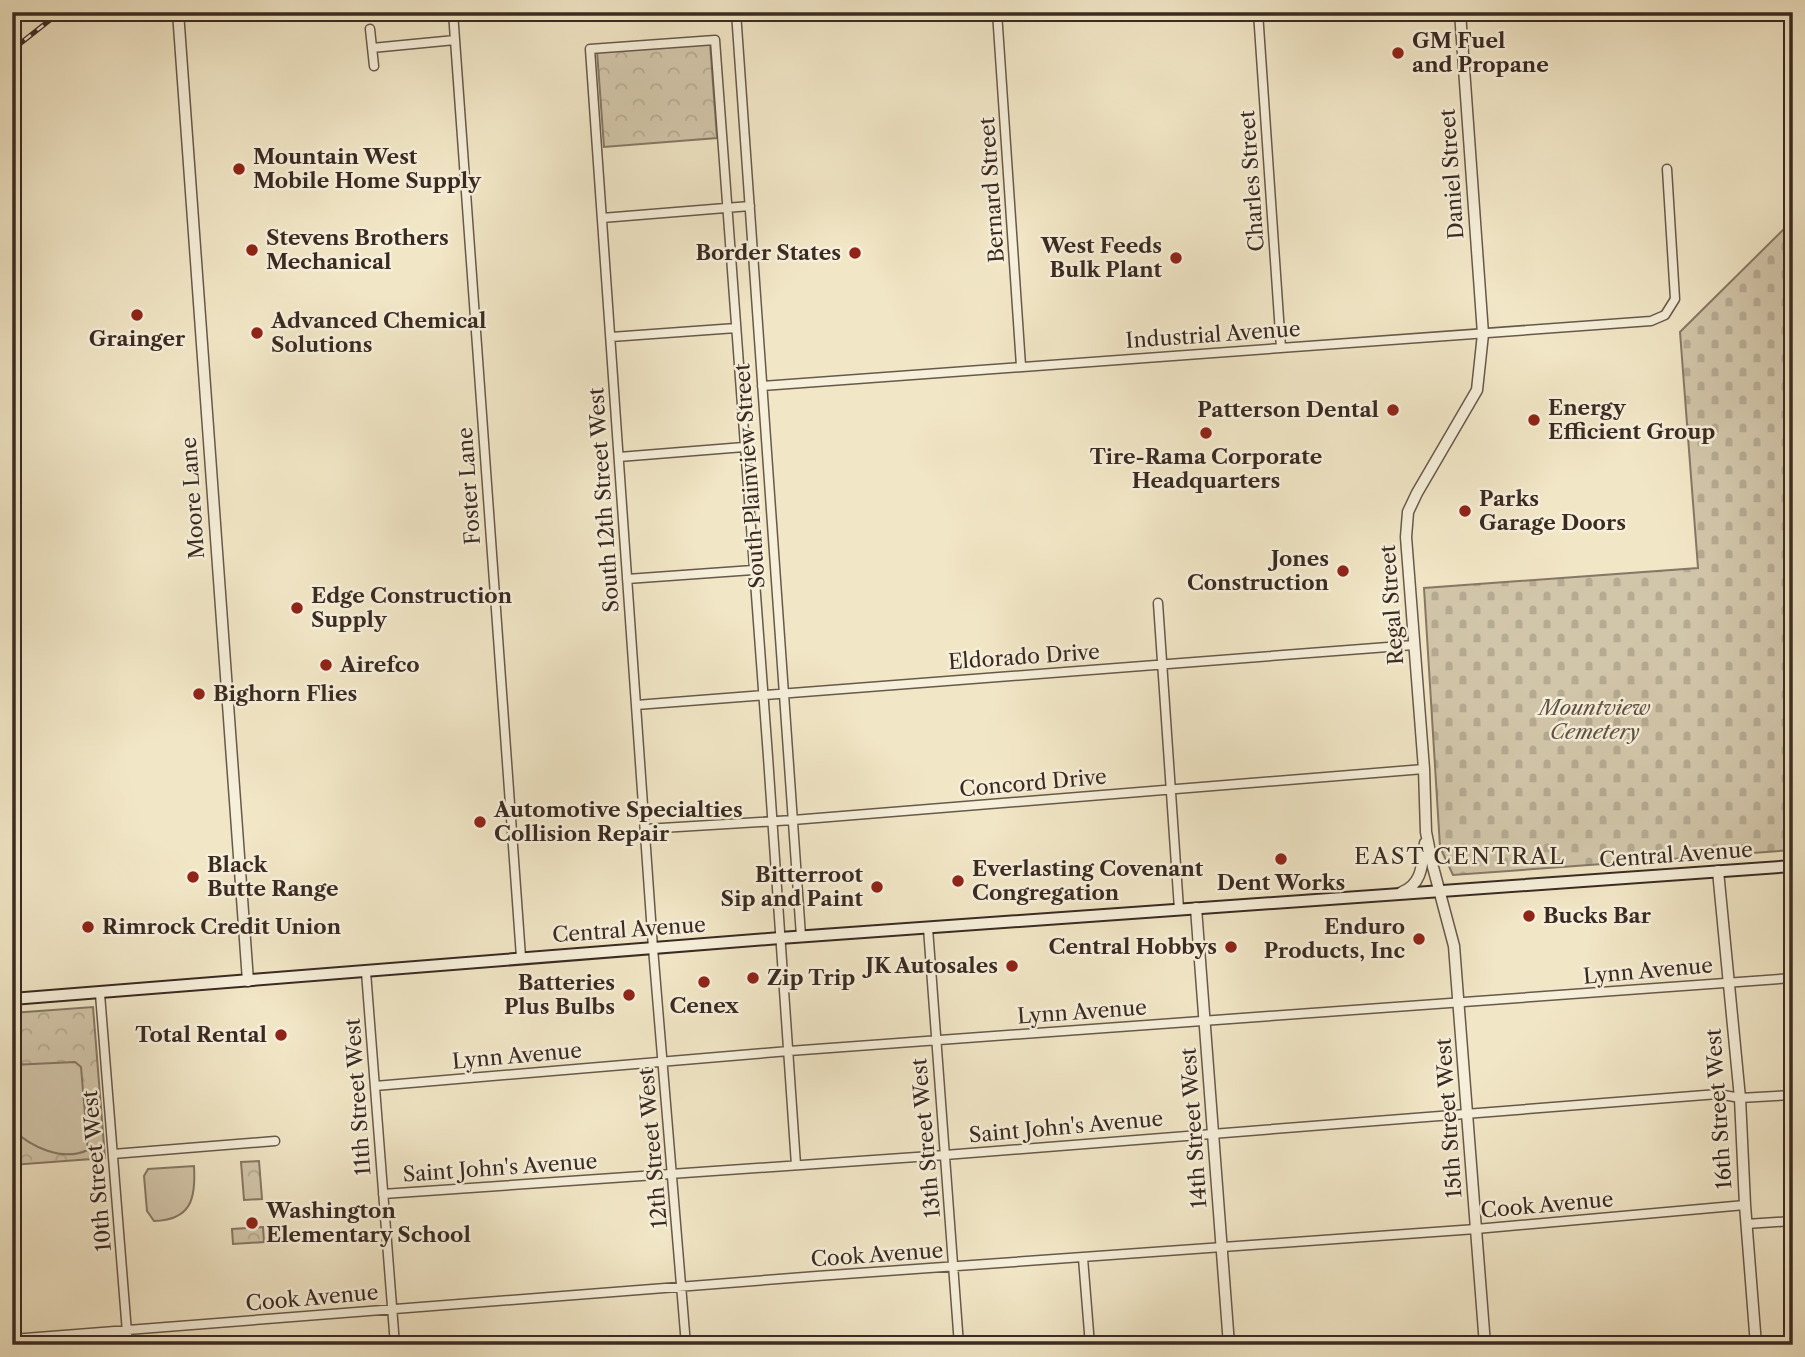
<svg xmlns="http://www.w3.org/2000/svg" width="1805" height="1357" viewBox="0 0 1805 1357" font-family="'Libre Caslon Text',serif">
<style>
.cemetery{fill:url(#cemetery-stones);stroke:#867866;stroke-width:2}
.park{fill:url(#park-crowns);stroke:#867866;stroke-width:2}
.garden{fill:#d2c6aa;stroke:#867866;stroke-width:2}
.lines{fill:none;stroke-linecap:round;stroke-linejoin:round}
.minor-casing{stroke:#68594b;stroke-width:11}
.tertiary-casing{stroke:#68594b;stroke-width:13}
.secondary-casing{stroke:#3a2a22;stroke-width:14}
.minor{stroke:#f6efda;stroke-width:8}
.tertiary{stroke:#f6efda;stroke-width:10}
.secondary{stroke:#f6efda;stroke-width:10}
.rail-casing{stroke:#3a2a22;stroke-width:5}
.rail{stroke:#f6efda;stroke-width:2.5;stroke-dasharray:8;stroke-linecap:butt}
.poi-dot{fill:#8f2418;stroke:#f6efda;stroke-width:2.5}
.labels{text-anchor:middle;stroke-width:5;stroke-linejoin:round;paint-order:stroke}
.poi-label{font-size:21px;font-weight:bold;fill:#3a2a22;stroke:#f6efda;text-anchor:start}
.street-label{font-size:21px;fill:#3a2a22;stroke:#f6efda}
.park-label{font-size:21px;font-style:italic;fill:#605144;stroke:#f6efda}
.neighbourhood-label{font-size:23px;letter-spacing:2px;fill:#3a2a22;stroke:#f6efda}
</style>
<defs>
<pattern id="cemetery-stones" width="16" height="16" patternUnits="userSpaceOnUse" patternTransform="scale(1.75)"><rect width="16" height="16" fill="#d2c6aa"/><path d="M2 7V4a2 2 0 0 1 4 0v3zM10 15v-3a2 2 0 0 1 4 0v3z" fill="#b5aa92"/></pattern>
<pattern id="park-crowns" width="20" height="18" patternUnits="userSpaceOnUse" patternTransform="scale(1.75)"><rect width="20" height="18" fill="#d2c6aa"/><path d="M2 6a3 3 0 1 1 6 0M12 15a3 3 0 1 1 6 0" fill="none" stroke="#b5aa92"/></pattern>
</defs>
<rect width="100%" height="100%" fill="#f1e6c6"/>
<filter id="stains"><feTurbulence type="fractalNoise" baseFrequency=".00286" numOctaves="4"/><feColorMatrix values="0 0 0 0 .2 0 0 0 0 .09 0 0 0 0 .02 0 0 0 .5 -.17"/></filter>
<radialGradient id="worn" r=".72"><stop offset=".6" stop-color="#630" stop-opacity="0"/><stop offset="1" stop-color="#630" stop-opacity=".3"/></radialGradient>
<path class="cemetery" d="M 1793,220 L 1793,850 L 1453,875 L 1440,847 L 1424,588 L 1698,568 L 1680,332 Z"/>
<path class="park" d="M 710,43 L 717,138 L 604,147 L 597,51 Z
M 93,1007 L 105,1158 L 12,1165 L 12,1013 Z
M 259,1161 L 262,1199 L 244,1200 L 241,1162 Z
M 263,1227 L 264,1242 L 233,1244 L 232,1229 Z"/>
<path class="garden" d="M 75,1062 L 81,1067 L 88,1150 C 62,1162 31,1147 12,1129 L 12,1065 Z
M 194,1166 C 196,1199 191,1220 154,1221 L 147,1211 L 144,1176 L 148,1169 Z"/>
<g class="lines">
<defs>
<path id="minor" d="M 453,12 L 521,957
M 736,12 L 801,936
M 997,12 L 1021,366
M 1258,12 L 1281,348
M 370,29 L 374,66
M 372,48 L 455,40
M 602,218 L 750,206
M 611,337 L 736,328
M 762,386 L 1651,321 L 1665,315 L 1675,299 L 1667,169
M 619,457 L 744,447
M 627,579 L 753,570
M 1158,603 L 1179,909
M 636,705 L 1414,645
M 645,829 L 793,820 L 1424,769
M 928,928 L 959,1345
M 366,972 L 395,1345
M 100,994 L 128,1345
M 375,1086 L 789,1051 L 1793,978
M 113,1154 L 275,1141
M 383,1194 L 945,1155 L 1718,1094 L 1740,1098 L 1793,1095
M 1746,1224 L 1793,1221
M 1083,1258 L 1090,1345
M 12,1339 L 817,1276 L 1476,1229 L 1745,1205
M 686,1345 L 653,948 L 590,49 L 715,40 L 768,757 L 796,1165
M 1768,1345 L 1793,1343"/>
<path id="tertiary" d="M 178,12 L 248,981
M 1460,12 L 1483,334 L 1477,390 L 1417,493 L 1408,512 L 1406,537 L 1424,769 L 1426,832 L 1433,867 L 1454,946 L 1485,1345
M 1718,871 L 1740,1098 L 1745,1205 L 1756,1345
M 1402,892 C 1423,884 1422,863 1425,843
M 1196,908 L 1229,1345"/>
<path id="secondary" d="M 12,999 L 780,938 L 1793,866"/>
</defs>
<use href="#minor" class="minor-casing"/>
<use href="#tertiary" class="tertiary-casing"/>
<use href="#secondary" class="secondary-casing"/>
<use href="#minor" class="minor"/>
<use href="#tertiary" class="tertiary"/>
<use href="#secondary" class="secondary"/>
<defs>
<path id="rail" d="M 12,50 L 60,12"/>
</defs>
<use href="#rail" class="rail-casing"/>
<use href="#rail" class="rail"/>
</g>
<g class="poi-dot">
<circle cx="1398" cy="53" r="7"/>
<circle cx="239" cy="169" r="7"/>
<circle cx="252" cy="250" r="7"/>
<circle cx="855" cy="253" r="7"/>
<circle cx="1176" cy="258" r="7"/>
<circle cx="137" cy="315" r="7"/>
<circle cx="257" cy="333" r="7"/>
<circle cx="1393" cy="410" r="7"/>
<circle cx="1534" cy="420" r="7"/>
<circle cx="1206" cy="433" r="7"/>
<circle cx="1465" cy="511" r="7"/>
<circle cx="1343" cy="571" r="7"/>
<circle cx="297" cy="608" r="7"/>
<circle cx="326" cy="665" r="7"/>
<circle cx="199" cy="694" r="7"/>
<circle cx="480" cy="822" r="7"/>
<circle cx="1281" cy="859" r="7"/>
<circle cx="193" cy="877" r="7"/>
<circle cx="958" cy="881" r="7"/>
<circle cx="877" cy="887" r="7"/>
<circle cx="1529" cy="916" r="7"/>
<circle cx="88" cy="927" r="7"/>
<circle cx="1419" cy="939" r="7"/>
<circle cx="1231" cy="947" r="7"/>
<circle cx="1012" cy="966" r="7"/>
<circle cx="753" cy="978" r="7"/>
<circle cx="704" cy="982" r="7"/>
<circle cx="629" cy="995" r="7"/>
<circle cx="281" cy="1035" r="7"/>
<circle cx="252" cy="1223" r="7"/>
</g>
<g class="labels">
<g class="poi-label">
<text x="1412" y="48">GM Fuel<tspan x="1412" dy="24">and Propane</tspan></text>
<text x="253" y="164">Mountain West<tspan x="253" dy="24">Mobile Home Supply</tspan></text>
<text x="266" y="245">Stevens Brothers<tspan x="266" dy="24">Mechanical</tspan></text>
<text x="1162" y="253" text-anchor="end">West Feeds<tspan x="1162" dy="24">Bulk Plant</tspan></text>
<text x="841" y="260" text-anchor="end">Border States</text>
<text x="271" y="328">Advanced Chemical<tspan x="271" dy="24">Solutions</tspan></text>
<text x="137" y="346" text-anchor="middle">Grainger</text>
<text x="1548" y="415">Energy<tspan x="1548" dy="24">Efficient Group</tspan></text>
<text x="1379" y="417" text-anchor="end">Patterson Dental</text>
<text x="1206" y="464" text-anchor="middle">Tire-Rama Corporate<tspan x="1206" dy="24">Headquarters</tspan></text>
<text x="1479" y="506">Parks<tspan x="1479" dy="24">Garage Doors</tspan></text>
<text x="1329" y="566" text-anchor="end">Jones<tspan x="1329" dy="24">Construction</tspan></text>
<text x="311" y="603">Edge Construction<tspan x="311" dy="24">Supply</tspan></text>
<text x="340" y="672">Airefco</text>
<text x="213" y="701">Bighorn Flies</text>
<text x="494" y="817">Automotive Specialties<tspan x="494" dy="24">Collision Repair</tspan></text>
<text x="207" y="872">Black<tspan x="207" dy="24">Butte Range</tspan></text>
<text x="972" y="876">Everlasting Covenant<tspan x="972" dy="24">Congregation</tspan></text>
<text x="863" y="882" text-anchor="end">Bitterroot<tspan x="863" dy="24">Sip and Paint</tspan></text>
<text x="1281" y="890" text-anchor="middle">Dent Works</text>
<text x="1543" y="923">Bucks Bar</text>
<text x="102" y="934">Rimrock Credit Union</text>
<text x="1405" y="934" text-anchor="end">Enduro<tspan x="1405" dy="24">Products, Inc</tspan></text>
<text x="1217" y="954" text-anchor="end">Central Hobbys</text>
<text x="998" y="973" text-anchor="end">JK Autosales</text>
<text x="767" y="985">Zip Trip</text>
<text x="615" y="990" text-anchor="end">Batteries<tspan x="615" dy="24">Plus Bulbs</tspan></text>
<text x="704" y="1013" text-anchor="middle">Cenex</text>
<text x="267" y="1042" text-anchor="end">Total Rental</text>
<text x="266" y="1218">Washington<tspan x="266" dy="24">Elementary School</tspan></text>
</g>
<g class="street-label">
<text transform="translate(1452 174) rotate(-94)" y="7">Daniel Street</text>
<text transform="translate(1252 181) rotate(-94)" y="7">Charles Street</text>
<text transform="translate(992 190) rotate(-94)" y="7">Bernard Street</text>
<text transform="translate(1213 335) rotate(-4)" y="7">Industrial Avenue</text>
<text transform="translate(750 476) rotate(-94)" y="7">South Plainview Street</text>
<text transform="translate(469 486) rotate(-94)" y="7">Foster Lane</text>
<text transform="translate(193 498) rotate(-94)" y="7">Moore Lane</text>
<text transform="translate(604 500) rotate(-94)" y="7">South 12th Street West</text>
<text transform="translate(1392 605) rotate(-94)" y="7">Regal Street</text>
<text transform="translate(1024 657) rotate(-4)" y="7">Eldorado Drive</text>
<text transform="translate(1033 783) rotate(-5)" y="7">Concord Drive</text>
<text transform="translate(1676 855) rotate(-4)" y="7">Central Avenue</text>
<text transform="translate(629 930) rotate(-4)" y="7">Central Avenue</text>
<text transform="translate(1648 971) rotate(-5)" y="7">Lynn Avenue</text>
<text transform="translate(1082 1012) rotate(-4)" y="7">Lynn Avenue</text>
<text transform="translate(517 1056) rotate(-5)" y="7">Lynn Avenue</text>
<text transform="translate(358 1097) rotate(-94)" y="7">11th Street West</text>
<text transform="translate(1719 1109) rotate(-94)" y="7">16th Street West</text>
<text transform="translate(1449 1118) rotate(-94)" y="7">15th Street West</text>
<text transform="translate(1066 1127) rotate(-5)" y="7">Saint John's Avenue</text>
<text transform="translate(1194 1128) rotate(-94)" y="7">14th Street West</text>
<text transform="translate(926 1138) rotate(-95)" y="7">13th Street West</text>
<text transform="translate(653 1148) rotate(-95)" y="7">12th Street West</text>
<text transform="translate(500 1168) rotate(-4)" y="7">Saint John's Avenue</text>
<text transform="translate(97 1171) rotate(-95)" y="7">10th Street West</text>
<text transform="translate(1547 1205) rotate(-5)" y="7">Cook Avenue</text>
<text transform="translate(877 1255) rotate(-4)" y="7">Cook Avenue</text>
<text transform="translate(312 1298) rotate(-5)" y="7">Cook Avenue</text>
</g>
<g class="park-label">
<text x="1595" y="715">Mountview<tspan x="1595" dy="24">Cemetery</tspan></text>
</g>
<g class="neighbourhood-label">
<text x="1460" y="864">EAST CENTRAL</text>
</g>
</g>
<rect width="1805" height="1357" fill="none" stroke="#f1e6c6" stroke-width="42"/>
<rect x="14" y="14" width="1777" height="1329" fill="none" stroke="#3a2a22" stroke-width="3.5"/>
<rect x="21" y="21" width="1763" height="1315" fill="none" stroke="#3a2a22" stroke-width="2"/>
<rect width="100%" height="100%" filter="url(#stains)"/>
<rect width="100%" height="100%" fill="url(#worn)"/>
</svg>
